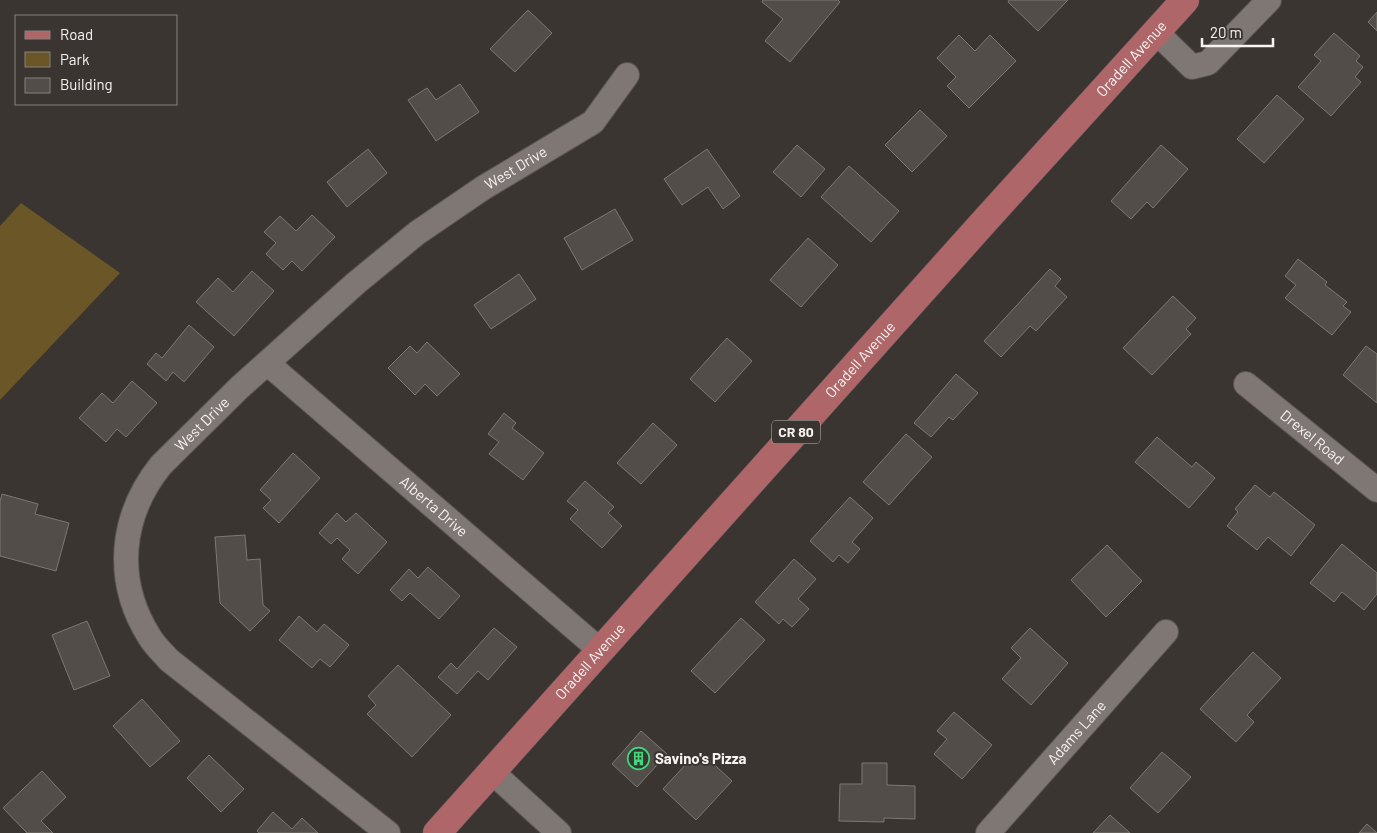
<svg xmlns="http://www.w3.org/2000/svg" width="1377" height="833" viewBox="0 0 1377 833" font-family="Barlow,sans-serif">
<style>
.green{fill:#6b5627}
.building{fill:#524d49;stroke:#7e7873}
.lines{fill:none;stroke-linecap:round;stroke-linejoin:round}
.street-casing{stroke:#595452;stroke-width:26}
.primary-casing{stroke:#595452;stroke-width:29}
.street{stroke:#7e7774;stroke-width:24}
.primary{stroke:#ae6669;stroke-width:28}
.labels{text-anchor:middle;stroke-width:4;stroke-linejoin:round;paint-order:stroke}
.shield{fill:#3b3532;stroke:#bfbab8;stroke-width:1}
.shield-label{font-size:14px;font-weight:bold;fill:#f7f3f1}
.street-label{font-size:15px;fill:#f7f3f1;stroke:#3b3532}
.poi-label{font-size:15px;font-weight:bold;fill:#f7f3f1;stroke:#3b3532;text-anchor:start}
</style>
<rect width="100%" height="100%" fill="#3b3532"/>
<path class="green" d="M 21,203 L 120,273 L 0,400 L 0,226 Z"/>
<path class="building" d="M 763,0 L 838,0 L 840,2 L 790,62 L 765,41 L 783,19 L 762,2 Z
M 1009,0 L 1068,0 L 1038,31 L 1008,2 Z
M 528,10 L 552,33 L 515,72 L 490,49 Z
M 1377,12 L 1377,31 L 1368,22 Z
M 1334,33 L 1360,56 L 1356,61 L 1363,67 L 1355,77 L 1361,82 L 1331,116 L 1298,87 L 1321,61 L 1314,55 Z
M 959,35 L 975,51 L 990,35 L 1016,61 L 969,108 L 947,86 L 956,77 L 937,58 Z
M 460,84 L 479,112 L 436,141 L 408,100 L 427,88 L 436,100 Z
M 1277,95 L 1304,119 L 1264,163 L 1237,139 Z
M 920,110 L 947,136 L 912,172 L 885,145 Z
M 797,145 L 825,169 L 801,197 L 773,172 Z
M 1161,145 L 1188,169 L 1153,208 L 1147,202 L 1131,219 L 1111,201 Z
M 368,149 L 387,173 L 347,207 L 327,182 Z
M 707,149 L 740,196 L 723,209 L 708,187 L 682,205 L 664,179 Z
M 849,166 L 899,211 L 871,242 L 821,197 Z
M 615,209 L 633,240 L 582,270 L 564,238 Z
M 312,215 L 335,237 L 302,271 L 292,261 L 283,270 L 266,254 L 276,243 L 264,232 L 280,216 L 296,231 Z
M 808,238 L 838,265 L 801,307 L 770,280 Z
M 1298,259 L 1327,282 L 1325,285 L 1347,302 L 1343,306 L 1351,312 L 1332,335 L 1285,298 L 1296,285 L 1285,276 Z
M 1050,269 L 1061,279 L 1055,286 L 1067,297 L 1036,331 L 1030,326 L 1001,357 L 984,341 Z
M 252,271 L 274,291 L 234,336 L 196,302 L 218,278 L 233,292 Z
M 519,274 L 536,299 L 491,329 L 474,305 Z
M 1173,296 L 1196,318 L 1186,329 L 1191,334 L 1152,375 L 1123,348 Z
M 189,325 L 214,347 L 184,382 L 173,372 L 166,381 L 147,364 L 156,353 L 162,358 Z
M 727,338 L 752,361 L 715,402 L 690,379 Z
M 427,342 L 460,374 L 437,396 L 425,384 L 415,395 L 388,368 L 410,346 L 417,353 Z
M 1366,346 L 1377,354 L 1377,403 L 1343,375 Z
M 956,374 L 978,393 L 953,420 L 949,417 L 931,437 L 914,423 Z
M 132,381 L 157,403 L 126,437 L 117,429 L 106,442 L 79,418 L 102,393 L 113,403 Z
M 504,413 L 516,423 L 512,428 L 544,453 L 523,480 L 489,454 L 499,442 L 488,434 Z
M 653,423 L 677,445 L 641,484 L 617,463 Z
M 906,434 L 932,457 L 889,505 L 863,482 Z
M 1157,437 L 1192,467 L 1196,462 L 1215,478 L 1189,508 L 1135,462 Z
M 293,453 L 320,478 L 279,523 L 263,508 L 271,500 L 260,490 Z
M 585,481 L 614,507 L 608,513 L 622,526 L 602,548 L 570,519 L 578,510 L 567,501 Z
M 1255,485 L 1270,497 L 1274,492 L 1315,525 L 1291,556 L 1268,537 L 1257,550 L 1227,526 L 1238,512 L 1235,509 Z
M 2,494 L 38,504 L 35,514 L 69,523 L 56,571 L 0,556 L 0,502 Z
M 850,497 L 873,518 L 852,542 L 860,549 L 848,563 L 839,555 L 833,562 L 810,541 Z
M 337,513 L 346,522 L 356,513 L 387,542 L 358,574 L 342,559 L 350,550 L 337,538 L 331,544 L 319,533 Z
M 245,535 L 247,560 L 260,559 L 263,605 L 270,611 L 250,631 L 220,603 L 215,537 Z
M 1342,544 L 1377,573 L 1377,594 L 1364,610 L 1342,592 L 1334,602 L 1310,583 Z
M 1107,545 L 1142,581 L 1106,617 L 1071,580 Z
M 794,559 L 816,579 L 798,599 L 809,609 L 792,627 L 783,619 L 779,624 L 755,602 Z
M 428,567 L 460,596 L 439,619 L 410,593 L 402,601 L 390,590 L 409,569 L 418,578 Z
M 299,616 L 317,632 L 324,624 L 349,645 L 330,667 L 320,659 L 312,668 L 279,640 Z
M 741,618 L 765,640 L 715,693 L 691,671 Z
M 87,621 L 110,676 L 74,690 L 52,635 Z
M 494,628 L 517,647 L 488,680 L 478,671 L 457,694 L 438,677 L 451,663 L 457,669 Z
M 1030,628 L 1068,663 L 1031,705 L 1002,679 L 1021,658 L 1011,648 Z
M 1253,652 L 1281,678 L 1247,715 L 1254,722 L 1236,742 L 1200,709 Z
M 398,665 L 451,715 L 412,757 L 367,714 L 376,705 L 368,696 Z
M 142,699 L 180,741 L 150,767 L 113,726 Z
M 954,712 L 992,745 L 962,779 L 934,754 L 947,739 L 937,731 Z
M 641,731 L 667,754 L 637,787 L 612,764 Z
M 1162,752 L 1191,777 L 1158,813 L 1130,788 Z
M 703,754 L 732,781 L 696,820 L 663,789 L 688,762 L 692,766 Z
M 209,755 L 244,789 L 221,812 L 187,778 Z
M 862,763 L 887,763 L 887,785 L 915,786 L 915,819 L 884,818 L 884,822 L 839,821 L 840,784 L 862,784 Z
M 42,771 L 66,797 L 41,821 L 53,833 L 27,833 L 3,808 Z
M 273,812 L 292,829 L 302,818 L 318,833 L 259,833 L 257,831 Z
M 1110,815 L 1130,833 L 1093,833 Z
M 1367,824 L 1377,833 L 1359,833 Z"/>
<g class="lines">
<defs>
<g id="street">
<path d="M 1156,32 L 1192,67 L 1208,63 L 1269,0"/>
<path id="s1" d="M 267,363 L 601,651"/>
<path id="s2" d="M 1246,384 L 1377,490"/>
<path d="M 492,772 L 559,833"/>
<path id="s3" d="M 388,833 L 169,660 C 162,652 154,645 149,636 C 114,580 120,516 161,465 L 239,388 L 356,283 L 417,233 L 483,188 L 593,122 L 627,75"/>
<path id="s4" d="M 988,833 L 1166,632"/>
</g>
<g id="primary">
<path id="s5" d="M 437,833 L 982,224 L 1185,0"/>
</g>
</defs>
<use href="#street" class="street-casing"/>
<use href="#primary" class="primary-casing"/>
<use href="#street" class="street"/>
<use href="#primary" class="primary"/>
</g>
<defs>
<symbol id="building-ring" viewBox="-11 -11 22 22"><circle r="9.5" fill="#3b3532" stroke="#41d77c" stroke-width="1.5"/><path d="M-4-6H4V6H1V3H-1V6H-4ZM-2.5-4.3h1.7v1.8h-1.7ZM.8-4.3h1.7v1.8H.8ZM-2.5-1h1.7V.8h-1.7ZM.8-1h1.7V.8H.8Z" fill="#41d77c"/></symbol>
</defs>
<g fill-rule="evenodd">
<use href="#building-ring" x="626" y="746" width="25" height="25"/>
</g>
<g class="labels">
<rect class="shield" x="772" y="420.5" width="48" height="23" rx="4"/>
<g class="shield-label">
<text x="796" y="437">CR 80</text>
</g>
<g class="street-label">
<text dy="5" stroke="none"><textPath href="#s5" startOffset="1040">Oradell Avenue</textPath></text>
<text dy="5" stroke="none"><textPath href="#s3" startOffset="958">West Drive</textPath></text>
<text dy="5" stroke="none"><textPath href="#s5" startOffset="635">Oradell Avenue</textPath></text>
<text dy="5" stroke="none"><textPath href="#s3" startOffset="552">West Drive</textPath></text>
<text dy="5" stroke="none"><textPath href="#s2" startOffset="85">Drexel Road</textPath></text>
<text dy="5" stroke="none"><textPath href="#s1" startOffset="220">Alberta Drive</textPath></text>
<text dy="5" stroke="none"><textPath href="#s5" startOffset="230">Oradell Avenue</textPath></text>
<text dy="5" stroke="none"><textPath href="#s4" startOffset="134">Adams Lane</textPath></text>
</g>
<g class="poi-label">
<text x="655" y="764">Savino's Pizza</text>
</g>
</g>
<rect x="15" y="15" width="162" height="90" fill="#3b3532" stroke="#86817e"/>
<rect x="25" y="31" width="25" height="8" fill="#ae6669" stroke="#86817e"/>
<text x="60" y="40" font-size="15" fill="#f7f3f1">Road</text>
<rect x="25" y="52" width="25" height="15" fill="#6b5627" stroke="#86817e"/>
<text x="60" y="65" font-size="15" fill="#f7f3f1">Park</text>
<rect x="25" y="78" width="25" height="15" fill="#524d49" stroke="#86817e"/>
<text x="60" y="90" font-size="15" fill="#f7f3f1">Building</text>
<path d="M1202 38v8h71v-8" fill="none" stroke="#f7f3f1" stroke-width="2.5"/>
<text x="1210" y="38" font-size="15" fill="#f7f3f1" stroke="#3b3532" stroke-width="4" paint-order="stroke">20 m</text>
</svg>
